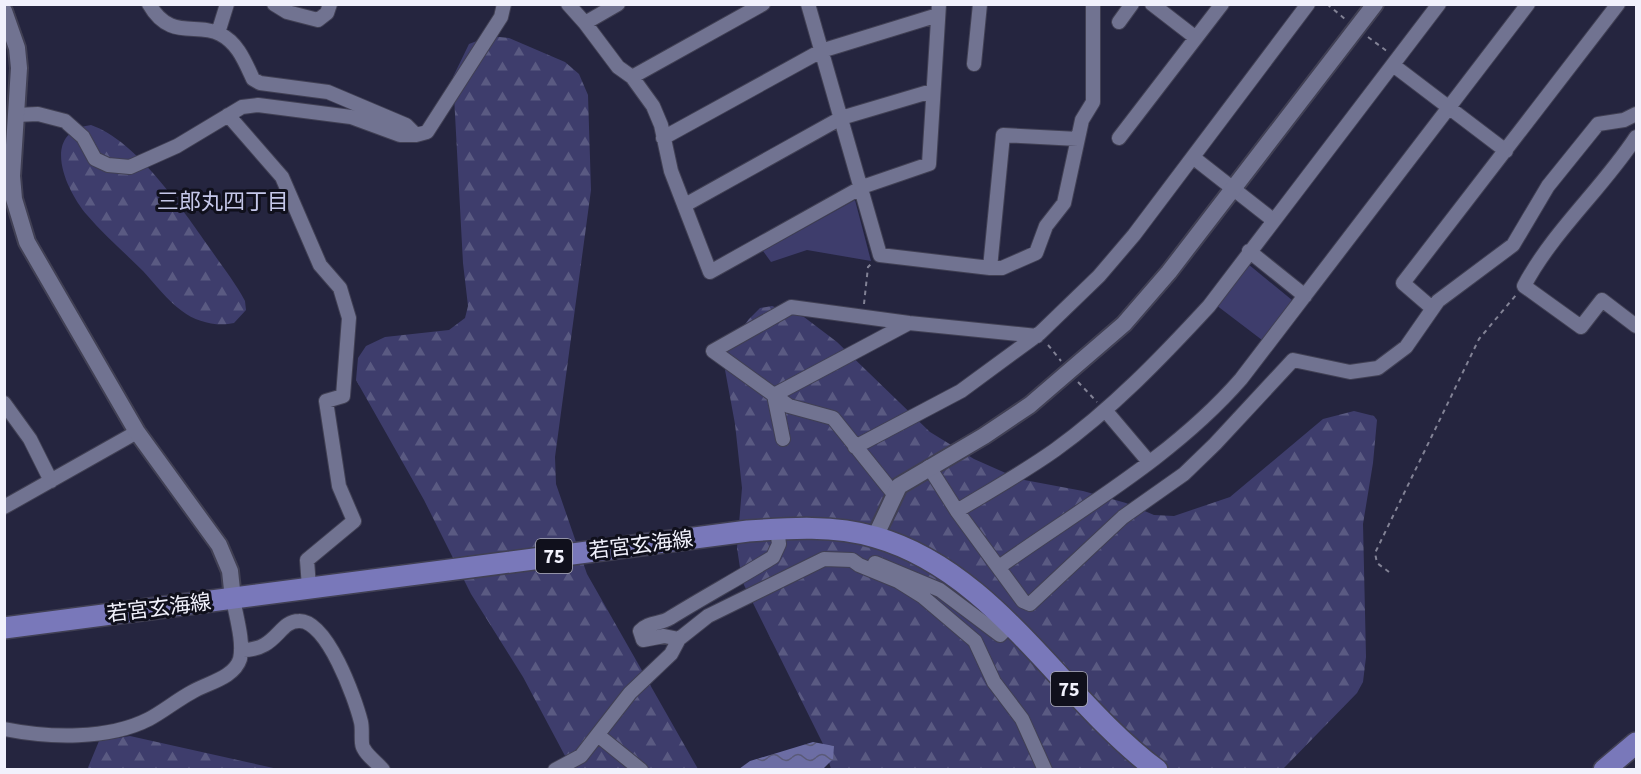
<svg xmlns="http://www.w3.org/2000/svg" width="1641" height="774" viewBox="0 0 1641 774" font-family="'Source Sans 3','Noto Sans JP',sans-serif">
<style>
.forest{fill:url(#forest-firs)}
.park{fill:#3e3d6c}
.water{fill:url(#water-waves)}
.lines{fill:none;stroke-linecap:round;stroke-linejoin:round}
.minor-casing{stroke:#414054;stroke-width:16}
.tertiary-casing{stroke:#414054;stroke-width:20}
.primary-casing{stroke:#414054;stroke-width:24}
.path{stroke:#828295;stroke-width:2;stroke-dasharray:4.5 4.5;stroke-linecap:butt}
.minor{stroke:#717391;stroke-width:14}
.tertiary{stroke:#717391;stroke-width:16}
.primary{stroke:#7978ba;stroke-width:21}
.labels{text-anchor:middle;stroke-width:6;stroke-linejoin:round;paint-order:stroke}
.shield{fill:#10101c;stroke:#aeaeb9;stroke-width:1.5}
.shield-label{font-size:20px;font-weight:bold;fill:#f1f1fc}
.street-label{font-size:21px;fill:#f1f1fc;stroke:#10101c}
.neighbourhood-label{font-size:22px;fill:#c5c7e9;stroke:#10101c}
</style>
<defs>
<pattern id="forest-firs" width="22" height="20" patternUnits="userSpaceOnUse" patternTransform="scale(1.5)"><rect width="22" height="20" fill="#3e3d6c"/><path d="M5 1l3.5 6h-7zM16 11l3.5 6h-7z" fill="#5a5a82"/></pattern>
<pattern id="water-waves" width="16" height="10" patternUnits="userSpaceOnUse" patternTransform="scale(1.5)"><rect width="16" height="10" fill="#6c6da4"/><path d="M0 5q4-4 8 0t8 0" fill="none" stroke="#5a5a78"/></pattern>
</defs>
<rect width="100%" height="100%" fill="#25253f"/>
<path class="forest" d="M 490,36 L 509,38 L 565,62 L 579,74 L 588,95 L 591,190 L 555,457 L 556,484 L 587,574 L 698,769 L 572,769 L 523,677 L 471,594 L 424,500 L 356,380 L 358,358 L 366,346 L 385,337 L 449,330 L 465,318 L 468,306 L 463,263 L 453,77 L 469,44 Z
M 91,125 C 137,141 182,209 209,247 C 221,265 235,282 245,301 L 246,310 L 234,323 C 217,327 196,322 182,311 C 167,300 155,284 143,271 C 124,252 104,235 87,215 C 65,189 40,132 91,125 Z
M 772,306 L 804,317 L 837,342 L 930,432 L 974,459 L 1019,479 L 1083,491 L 1126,503 L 1154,515 L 1174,516 L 1230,497 L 1323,419 L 1354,411 L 1374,416 L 1377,420 L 1373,463 L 1363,524 L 1366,657 L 1363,682 L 1357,693 L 1283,769 L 831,769 L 825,748 L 742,581 L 737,548 L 742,488 L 735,424 L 723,359 L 731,342 L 749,319 L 760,308 Z
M 130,736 L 278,769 L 87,770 L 99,741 Z"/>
<path class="park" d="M 855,200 L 871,261 L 807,250 L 771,262 L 763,251 Z
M 1248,264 L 1292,300 L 1262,340 L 1216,305 Z"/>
<path class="water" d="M 813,742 L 834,746 L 833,759 L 823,769 L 739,769 L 750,761 Z"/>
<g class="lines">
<defs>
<path id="minor" d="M 149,4 C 170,41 196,22 220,34 C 238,43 245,62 253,79 L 260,83 L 328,92 L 406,125 L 416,135 L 427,132 L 501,17 L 504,4
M 274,4 L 287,12 L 318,20 L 327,13 L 330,4
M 568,4 L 585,23 L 618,67 L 632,77 L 653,106 L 661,125 L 671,171 L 710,272 L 862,187 L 929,164 L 939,4
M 808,4 L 880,255 L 990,268 L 1002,268 L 1036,253 L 1046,226 L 1064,203 L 1082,120 L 1093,102 L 1093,4
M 1152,4 L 1196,38
M 1119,22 L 1132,4
M 585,23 L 618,4
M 218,33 L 227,4
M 974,64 L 980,4
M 1393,65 L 1506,151
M 632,77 L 763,4
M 16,115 L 38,114 L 65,121 L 83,137 L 95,159 L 108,165 L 130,167 L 177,146 L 242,107 L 258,105 L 351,117 L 400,135 L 416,135
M 228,115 L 282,177 L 320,265 L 340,288 L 349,318 L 343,396 L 326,401 L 339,486 L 354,521 L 307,560 L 309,587
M 1636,137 C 1602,189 1553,231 1524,286 L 1581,327 L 1602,300 L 1636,326
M 663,138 L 821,51 L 938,15
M 1119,138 L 1222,4
M 1194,158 L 1273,220
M 685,205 L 841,118 L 932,91
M 1249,251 L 1305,296
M 990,268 L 1003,135 L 1078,139
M 1432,308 L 1403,283 L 1618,4
M 774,395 L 909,323
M 774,395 L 783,439
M 4,403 L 30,439 L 51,481
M 1105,410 L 1149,462
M 855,447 L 961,391 L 1040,333 L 1099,276 L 1134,235 L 1308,4
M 929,467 L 957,511 L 1023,601 L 1030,604 L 1123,517 L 1184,474 L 1215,444 L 1293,360 L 1350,372 L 1378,368 L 1406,347 L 1438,301 L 1513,245 L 1548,186 L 1598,124 L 1624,120 L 1636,114
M 894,494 L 833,418 L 789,406 L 713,351 L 791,307 L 909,323 L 1037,336
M 4,507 L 137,432
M 957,511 C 990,491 1024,472 1055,450 C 1112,409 1161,358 1209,306 L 1439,4
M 875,563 L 940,590 L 1000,635 L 1010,625
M 999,567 C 1082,508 1174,456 1241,379 L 1528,4
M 679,639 L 664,636 L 643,640 L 640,631 C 648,622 661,624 670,618 C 704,597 739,578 773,557 L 779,544 L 777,529
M 241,650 C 277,651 278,621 299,621 C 327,620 355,698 361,722 C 363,730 360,744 364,749 C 368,757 377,762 383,770
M 4,729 C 49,738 108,740 149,719 C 164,711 177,700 192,692 C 207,683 234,678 240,659 C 244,642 236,616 233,599
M 599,736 L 641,770
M 555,770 L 581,756 L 630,693 L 671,654 L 679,639 L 708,616 L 824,559 L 852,560 L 859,565 L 898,581 L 922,596 L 975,641 L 994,682 L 1022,719 L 1045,770"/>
<path id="tertiary" d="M 4,11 L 17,48 L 19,68 L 12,176 L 14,199 L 27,242 L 137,432 L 219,545 L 230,571 L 233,599
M 875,537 L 899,486 L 984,436 L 1030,405 L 1124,324 L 1169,272 L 1375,4"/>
<path id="primary" d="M 4,628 L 748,531 C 790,528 834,525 875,537 C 995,571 1061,698 1157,770
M 1604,770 L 1636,743"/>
</defs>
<use href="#minor" class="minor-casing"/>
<use href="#tertiary" class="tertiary-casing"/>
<use href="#primary" class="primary-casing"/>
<path class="path" d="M 1327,4 L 1345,19
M 1368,37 L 1388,52
M 864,304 L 868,267 L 872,263
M 1048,345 L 1061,361
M 1078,382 L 1097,402
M 1389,572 L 1377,563 L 1375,553 L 1479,339 L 1516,295"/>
<use href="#minor" class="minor"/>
<use href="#tertiary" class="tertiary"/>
<use href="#primary" class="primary"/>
</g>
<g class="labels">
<g class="shield">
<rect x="536" y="539" width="36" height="34" rx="4.5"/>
<rect x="1051" y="672" width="36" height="34" rx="4.5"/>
</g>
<g class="shield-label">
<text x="554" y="563">75</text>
<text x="1069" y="696">75</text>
</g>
<g class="street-label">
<text transform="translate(641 545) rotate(-7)" y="7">若宮玄海線</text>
<text transform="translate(159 608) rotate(-7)" y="7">若宮玄海線</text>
</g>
<g class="neighbourhood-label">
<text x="223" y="209">三郎丸四丁目</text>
</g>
</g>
<rect width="1641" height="774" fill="none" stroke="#f1f1fc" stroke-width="12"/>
</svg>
